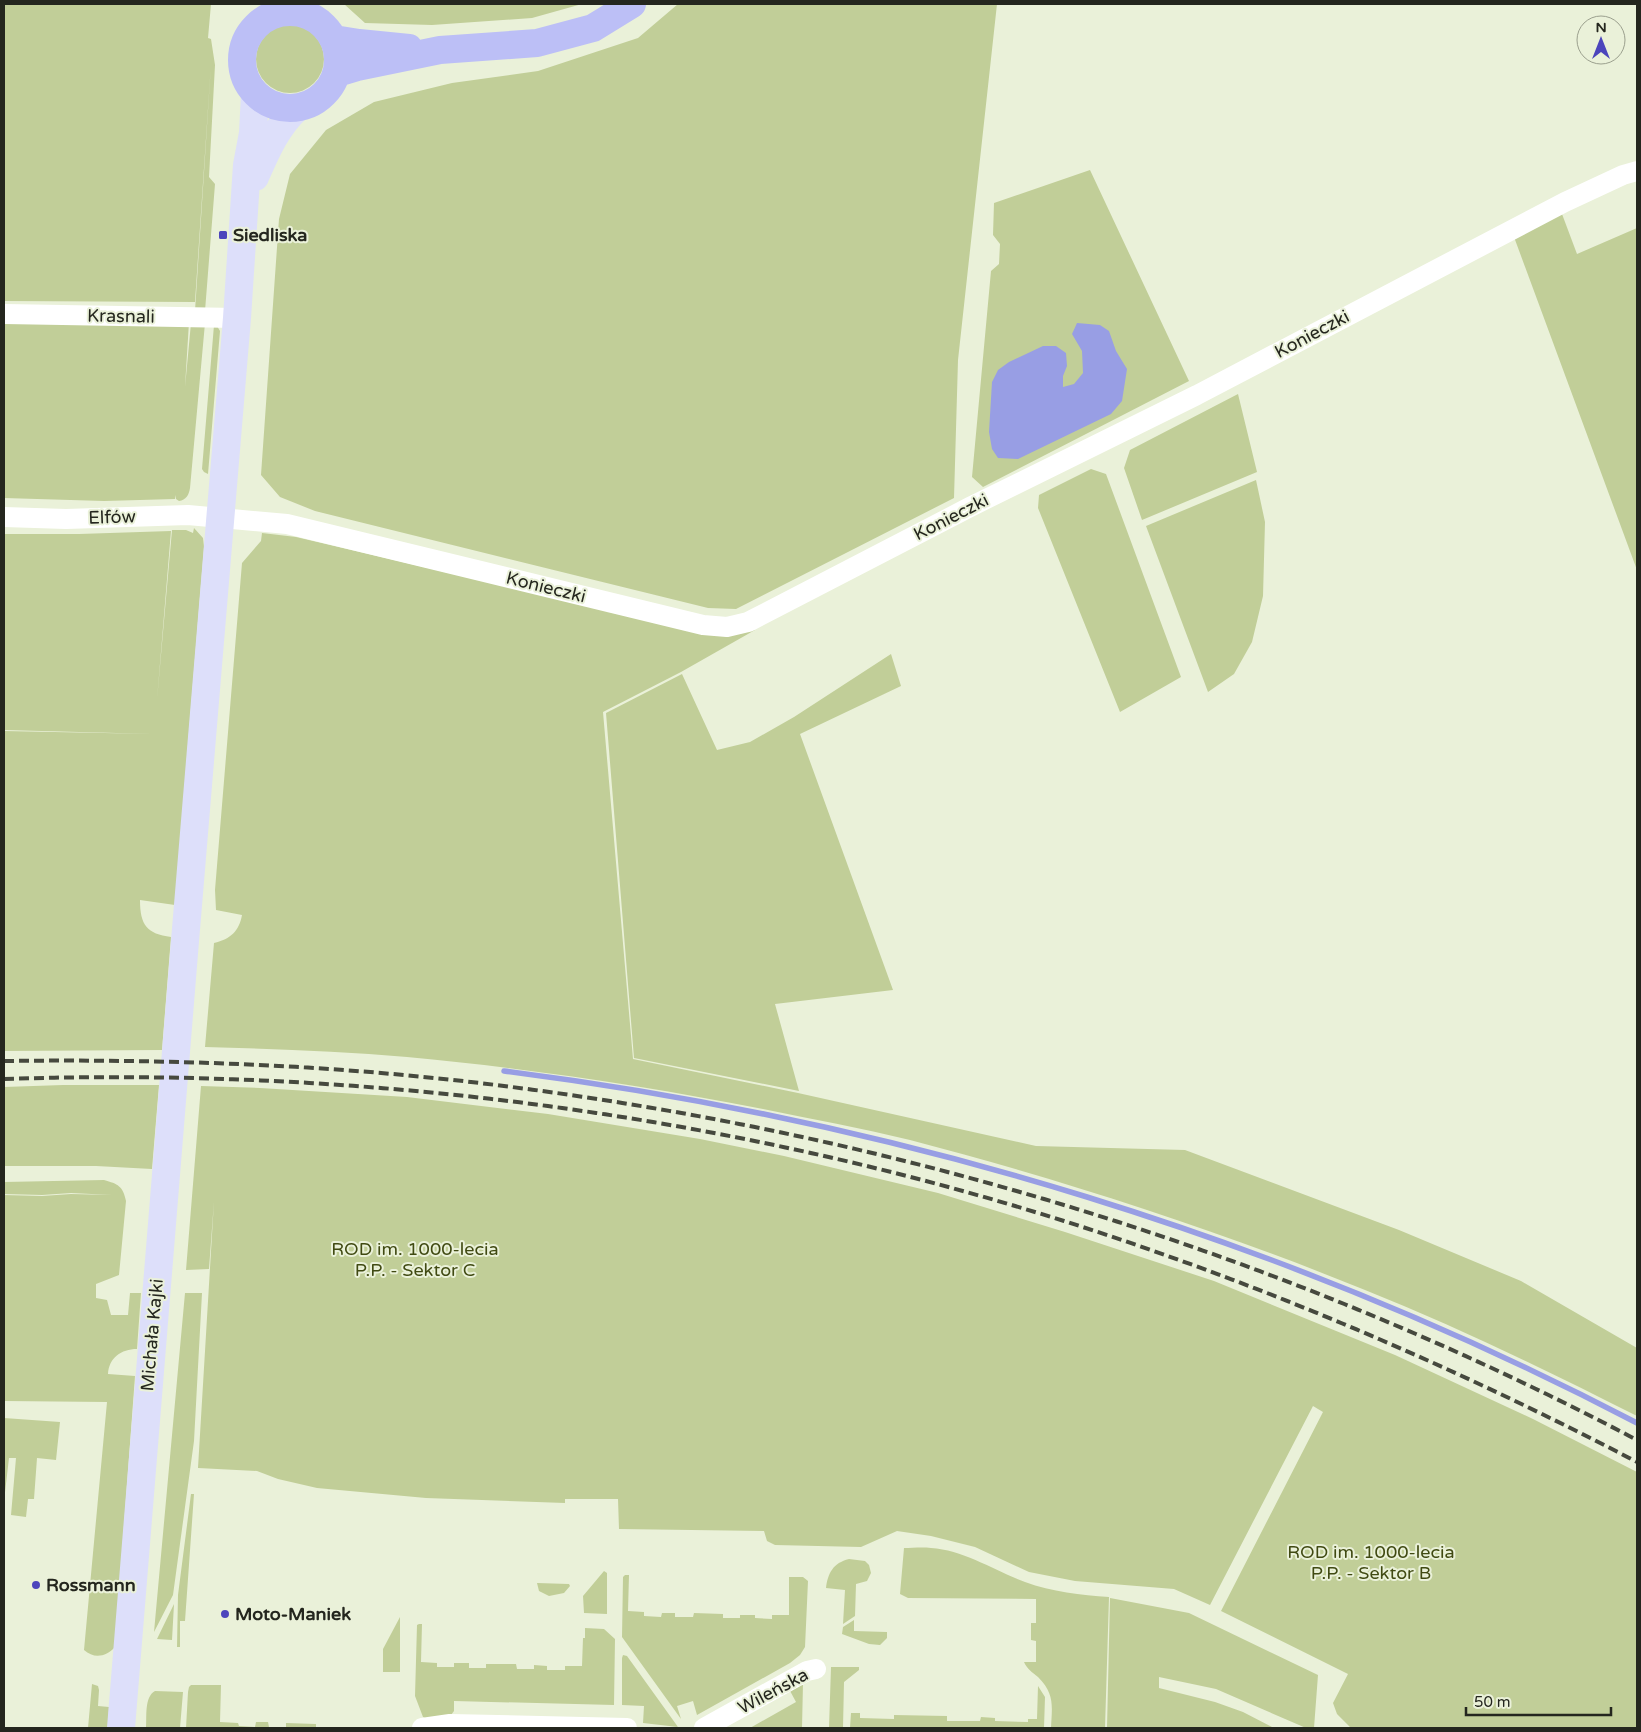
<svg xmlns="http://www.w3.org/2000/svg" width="1641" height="1732" viewBox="0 0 1641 1732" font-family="'Varela Round',sans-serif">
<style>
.green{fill:#c1ce98}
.water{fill:#989ee4}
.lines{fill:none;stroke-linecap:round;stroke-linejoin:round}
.stream{stroke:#989ee4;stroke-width:5.5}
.street{stroke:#fff;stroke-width:20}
.secondary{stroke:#dddffa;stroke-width:28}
.primary{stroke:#bcbff6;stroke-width:28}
.rail{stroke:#46493e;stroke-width:4;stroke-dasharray:10 5;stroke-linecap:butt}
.poi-dot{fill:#4c45bc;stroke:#eaf1d9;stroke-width:2}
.labels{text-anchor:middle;stroke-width:4;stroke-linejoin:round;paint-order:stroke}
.poi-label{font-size:18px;font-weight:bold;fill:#24261e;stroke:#eaf1d9;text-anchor:start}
.street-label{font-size:18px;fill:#24261e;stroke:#eaf1d9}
.park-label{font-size:18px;fill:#404a12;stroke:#eaf1d9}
</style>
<rect width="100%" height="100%" fill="#eaf1d9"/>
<path class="green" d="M 4,4 L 211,4 L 208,38 L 211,39 L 215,65 L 209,177 L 215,184 L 205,311 L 195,311 L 211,64 L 195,302 L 4,301 Z
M 344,4 L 582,4 L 532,18 L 432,25 L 365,23 Z
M 678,4 L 997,4 L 958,360 L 954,498 L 736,609 L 708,608 L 315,511 L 280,497 L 261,475 L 279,219 L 290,174 L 326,130 L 374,102 L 452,83 L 538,71 L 638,38 Z
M256 59a34 34 0 1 1 68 0a34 34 0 1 1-68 0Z
M 1090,170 L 1189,381 L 983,487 L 972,477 L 991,271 L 999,264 L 1000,244 L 993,235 L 994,203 Z
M 1562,214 L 1577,254 L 1637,228 L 1637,570 L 1514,237 Z
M 4,322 L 189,322 L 185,387 L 191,323 L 205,323 L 190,488 C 189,495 186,500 179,501 L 176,499 L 176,495 L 175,499 L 104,501 L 4,498 Z
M 214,325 L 217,326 L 220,331 L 208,474 L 204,472 L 202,469 Z
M 1238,394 L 1257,472 L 1142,520 L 1124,468 L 1130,450 Z
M 1091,469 L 1106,474 L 1181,677 L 1120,712 L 1038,508 L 1039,495 Z
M 1256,480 L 1265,522 L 1263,596 L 1252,642 L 1234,674 L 1208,692 L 1146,526 Z
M 194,528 L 203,538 L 204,547 L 175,905 L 140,900 C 140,925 147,934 171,937 L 162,1050 L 4,1051 L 4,731 L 154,734 L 4,730 L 5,534 L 79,534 L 171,531 L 157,700 L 172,530 L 186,530 L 193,533 Z
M 262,533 L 296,537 L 717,636 L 755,630 L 681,672 L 603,712 L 633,1059 L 798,1093 L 1036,1146 L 1185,1150 L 1399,1230 L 1521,1281 L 1637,1348 L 1637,1416 C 1548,1371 1458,1327 1365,1290 C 1217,1230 1064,1180 910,1140 C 861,1128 812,1119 763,1109 C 646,1086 526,1068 407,1057 C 340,1051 272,1049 205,1047 L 214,943 C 231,939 239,931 242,915 L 216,910 L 215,890 L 242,563 L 261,541 Z
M 891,654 L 901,686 L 800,734 L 893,990 L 775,1004 L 799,1091 L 634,1058 L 606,713 L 682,674 L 717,750 L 750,742 L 794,717 Z
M 63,1085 L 159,1085 L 152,1169 L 96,1166 L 4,1166 L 4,1087 Z
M 201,1086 L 260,1088 L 407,1097 L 548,1114 L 700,1139 L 784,1156 L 938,1193 L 1065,1232 L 1214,1281 L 1395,1355 L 1533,1419 L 1637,1472 L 1637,1728 L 1351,1728 L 1337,1714 L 1333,1703 L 1348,1674 L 1221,1611 L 1323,1412 L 1313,1406 L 1210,1605 L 1174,1589 L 1075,1581 L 1029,1572 L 975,1547 L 931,1536 L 897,1531 L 861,1547 L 775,1545 L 767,1541 L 764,1531 L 619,1529 L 618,1499 L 565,1499 L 565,1503 L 426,1498 L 317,1488 L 278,1479 L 257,1471 L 198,1468 L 214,1201 L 209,1269 L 186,1270 Z
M 104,1180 C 118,1184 123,1186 126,1201 L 119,1275 L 96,1284 L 96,1298 L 107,1300 L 111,1315 L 128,1315 L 130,1293 L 141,1293 L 137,1349 C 121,1349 109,1358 108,1374 L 135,1376 L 115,1647 C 106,1657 94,1659 84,1650 L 107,1402 L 4,1401 L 4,1195 L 42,1196 L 71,1194 L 112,1195 L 71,1193 L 42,1195 L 4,1194 L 4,1182 Z
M 185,1293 L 202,1293 L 194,1441 L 173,1595 L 154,1632 Z
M 4,1418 L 60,1422 L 56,1460 L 37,1458 L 34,1499 L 28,1499 L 26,1517 L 11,1515 L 16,1458 L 9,1458 L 4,1501 Z
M 191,1494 L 194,1494 L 185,1621 L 180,1621 L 180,1647 L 177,1647 L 178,1595 Z
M 904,1548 C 912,1548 922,1547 931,1548 C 964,1550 995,1571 1025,1582 C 1052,1592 1081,1595 1109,1597 L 1105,1728 L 1051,1728 C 1052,1706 1055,1694 1038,1677 C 1032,1672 1027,1669 1024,1662 L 1036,1662 L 1036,1641 L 1031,1640 L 1031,1623 L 1036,1623 L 1036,1599 L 908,1598 L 900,1594 Z
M 849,1559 L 865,1561 L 869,1565 L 871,1573 L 867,1581 L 856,1584 L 855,1616 L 843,1624 L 845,1590 L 826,1588 C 828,1573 833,1563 849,1559 Z
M 604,1571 L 607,1573 L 607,1614 L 584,1613 L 583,1596 Z
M 625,1575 L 629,1575 L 628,1611 L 644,1612 L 644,1616 L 661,1617 L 662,1613 L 675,1613 L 675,1617 L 693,1617 L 694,1613 L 723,1614 L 723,1618 L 740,1618 L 740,1615 L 755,1615 L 755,1618 L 772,1619 L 772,1615 L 789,1615 L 789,1577 L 803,1577 L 808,1581 L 805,1647 L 800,1655 L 790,1663 L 697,1715 L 693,1701 L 677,1706 L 681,1719 L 622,1637 L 623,1577 Z
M 537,1583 L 569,1584 L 570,1586 L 564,1593 L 549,1596 L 539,1591 Z
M 1110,1598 L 1189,1613 L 1318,1675 L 1314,1728 L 1306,1728 L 1216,1689 L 1159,1677 L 1159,1688 L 1215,1702 L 1243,1712 L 1274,1728 L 1107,1728 Z
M 174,1604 L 172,1640 L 157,1639 Z
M 400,1617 L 400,1672 L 383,1672 L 383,1649 Z
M 854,1620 L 854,1631 L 887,1632 L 887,1638 L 880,1645 L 869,1644 L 842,1634 L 843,1627 Z
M 419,1624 L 422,1624 L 421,1662 L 437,1663 L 437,1667 L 454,1667 L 454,1663 L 469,1663 L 469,1668 L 486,1668 L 486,1664 L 516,1664 L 517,1669 L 534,1669 L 534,1665 L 547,1666 L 547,1670 L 565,1670 L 565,1666 L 582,1666 L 583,1638 L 585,1638 L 585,1628 L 604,1629 L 615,1639 L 614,1705 L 454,1701 L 454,1711 L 451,1715 L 427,1719 L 423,1717 L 415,1696 L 417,1625 Z
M 623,1655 L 627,1656 L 678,1727 L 643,1723 L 644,1706 L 622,1705 L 622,1658 Z
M 831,1667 L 859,1667 L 859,1670 L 844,1682 L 843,1728 L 829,1728 Z
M 803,1683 L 802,1728 L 750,1728 L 796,1702 L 789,1689 Z
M 92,1684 L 98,1686 L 99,1690 L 98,1706 L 109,1707 L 108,1728 L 88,1728 Z
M 191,1685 L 221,1685 L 220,1722 L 238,1723 L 239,1726 L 255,1727 L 256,1722 L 268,1722 L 269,1727 L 286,1727 L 286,1723 L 316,1724 L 316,1728 L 333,1728 L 186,1728 L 188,1692 L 189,1687 Z
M 1038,1686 L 1045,1697 L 1044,1728 L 850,1728 L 851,1713 L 860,1713 L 860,1718 L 894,1719 L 894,1715 L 947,1716 L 947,1721 L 980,1721 L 981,1717 L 995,1718 L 995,1721 L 1028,1722 L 1028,1719 L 1037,1719 Z
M 155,1691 L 183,1692 L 180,1728 L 146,1728 C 147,1717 144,1697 155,1691 Z"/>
<path class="water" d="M 1077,323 L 1100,325 L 1109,331 L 1116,351 L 1127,369 L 1122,401 L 1111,414 L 1018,459 L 998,458 L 992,449 L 989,432 L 992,382 L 998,370 L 1009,362 L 1043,346 L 1056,346 L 1066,353 L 1067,366 L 1063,376 L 1063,387 L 1074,384 L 1083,373 L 1082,351 L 1072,334 Z"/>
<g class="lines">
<path class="stream" d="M 504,1071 C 898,1121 1285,1239 1637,1423"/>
<path class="street" d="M 4,314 L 237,318
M 4,517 L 66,519 L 188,515 L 287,524 L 703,625 L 727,627 L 748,622 L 970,507 L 1197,395 L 1565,202 L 1623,175 L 1637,171
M 422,1728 L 450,1724 L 627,1728
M 704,1728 L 807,1671 L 816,1669"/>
<path class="secondary" d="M 255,177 C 266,152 277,126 297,108
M 121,1728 L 185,941 L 237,318 L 247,165 L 253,133 L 255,94"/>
<path class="primary" d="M242 60a48 48 0 1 1 96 0a48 48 0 1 1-96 0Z
M 334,39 L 359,43 L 409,48
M 337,73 L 357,67 L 440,50 L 537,43 L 593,28 L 632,4"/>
<path class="rail" d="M 4,1061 C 160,1059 316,1064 471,1082 C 877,1129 1275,1249 1637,1440
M 4,1079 C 362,1067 722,1113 1064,1221 C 1262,1284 1453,1366 1637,1462"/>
</g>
<g class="poi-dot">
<rect x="218" y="230" width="10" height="10" rx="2.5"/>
<circle cx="36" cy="1585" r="5"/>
<circle cx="225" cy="1614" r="5"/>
</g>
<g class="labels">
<g class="poi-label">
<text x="233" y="241">Siedliska</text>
<text x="46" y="1591">Rossmann</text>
<text x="235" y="1620">Moto-Maniek</text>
</g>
<g class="street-label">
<text transform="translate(121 316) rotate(1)" y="6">Krasnali</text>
<text transform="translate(1312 334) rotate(-28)" y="6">Konieczki</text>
<text transform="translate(112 517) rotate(-2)" y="6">Elfów</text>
<text transform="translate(951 517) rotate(-27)" y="6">Konieczki</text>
<text transform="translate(546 587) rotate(14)" y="6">Konieczki</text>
<text transform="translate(152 1335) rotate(-85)" y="6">Michała Kajki</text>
<text transform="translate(773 1691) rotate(-28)" y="6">Wileńska</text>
</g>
<g class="park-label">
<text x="415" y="1255">ROD im. 1000-lecia<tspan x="415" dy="21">P.P. - Sektor C</tspan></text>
<text x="1371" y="1558">ROD im. 1000-lecia<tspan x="1371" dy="21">P.P. - Sektor B</tspan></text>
</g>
</g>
<rect width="1641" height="1732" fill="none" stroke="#24261e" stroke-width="10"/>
<g transform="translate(1601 40)"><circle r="24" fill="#eaf1d9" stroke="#9ba08e"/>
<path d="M0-4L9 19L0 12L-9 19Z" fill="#4c45bc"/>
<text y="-8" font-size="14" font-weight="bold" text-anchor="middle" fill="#24261e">N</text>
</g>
<path d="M1466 1707v8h145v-8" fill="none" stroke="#24261e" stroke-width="2.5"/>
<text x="1474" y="1707" font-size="15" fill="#24261e" stroke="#eaf1d9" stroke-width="4" paint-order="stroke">50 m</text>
</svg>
